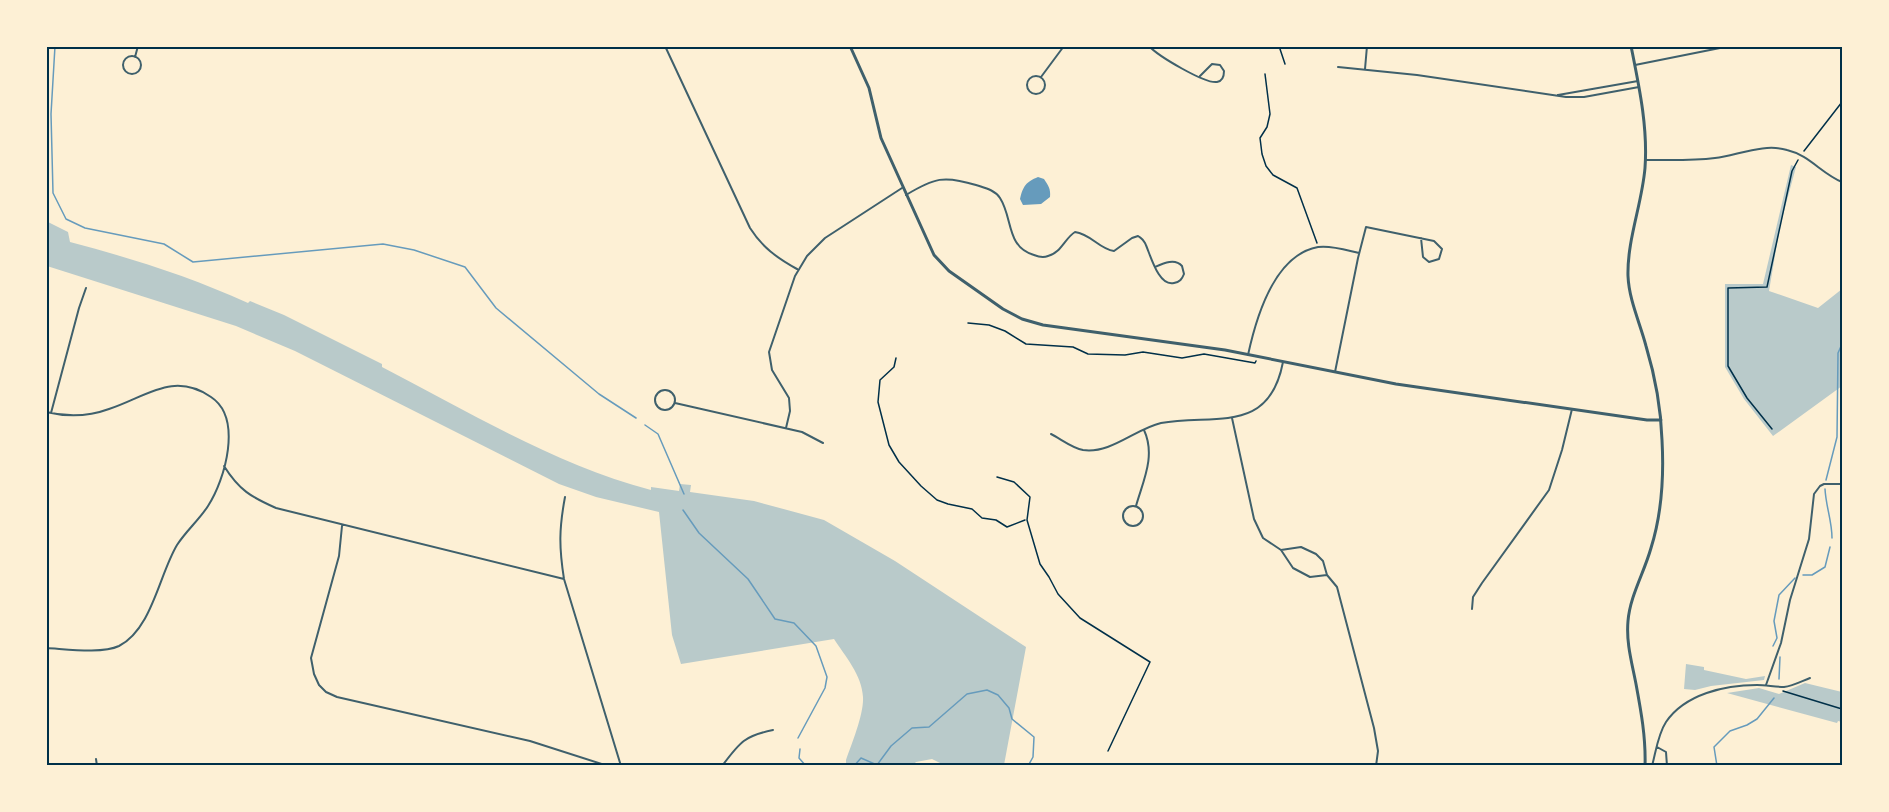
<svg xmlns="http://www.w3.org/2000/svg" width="1889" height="812" viewBox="0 0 1889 812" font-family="'Titillium Web',sans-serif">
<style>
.green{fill:#b9caca}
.water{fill:#669bbc}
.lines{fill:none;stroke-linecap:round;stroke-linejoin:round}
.stream{stroke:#669bbc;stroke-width:1.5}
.path{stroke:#003049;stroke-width:1.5}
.minor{stroke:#3f606c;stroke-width:2}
.tertiary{stroke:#3f606c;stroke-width:3}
.neatline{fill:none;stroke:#003049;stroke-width:2}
</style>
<rect width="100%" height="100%" fill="#fdf0d5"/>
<path class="green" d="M 1791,165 L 1796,167 L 1780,226 L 1769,291 L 1818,308 L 1842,289 L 1842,386 L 1773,436 L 1744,399 L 1725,367 L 1725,284 L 1763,284 Z
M 46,221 L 68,232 L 70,242 C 131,258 191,277 248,303 L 250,301 L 284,315 L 382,364 L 382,367 C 469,412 556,465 651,490 L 651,487 L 679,491 L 680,484 L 691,485 L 690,492 L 754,501 L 824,520 L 895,561 L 1026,647 L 1004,765 L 944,765 L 932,759 L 916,762 L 913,765 L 846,765 L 846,760 C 852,743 864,714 863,697 C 862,675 845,656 834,639 L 681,664 L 672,635 L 659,512 L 596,497 L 559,484 L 295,351 L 236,326 L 47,266 Z
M 1686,664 L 1704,667 L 1704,670 L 1746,679 L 1765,676 L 1764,680 L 1711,686 L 1695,690 L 1684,689 Z
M 1805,683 L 1842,692 L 1842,722 L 1838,721 L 1837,723 L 1727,693 L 1759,688 L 1779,694 Z"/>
<path class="water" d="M 1038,177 L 1044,179 C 1048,185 1051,189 1050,197 L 1041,204 L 1023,205 L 1020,199 C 1023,186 1026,182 1038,177 Z"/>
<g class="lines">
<path class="stream" d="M 55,46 L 51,114 L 53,193 L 66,219 L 85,228 L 164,244 L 193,262 L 383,244 L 414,250 L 465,267 L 496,308 L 599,394 L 636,418
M 645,425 L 658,434 L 684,494
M 1826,480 L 1837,437 L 1838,353 L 1842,344
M 1825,489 C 1826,507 1832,521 1832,538
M 683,510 L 699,533 L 748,579 L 775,619 L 794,623 L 816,646 L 827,677 L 825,688 L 798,738
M 1803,575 L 1812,575 L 1825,567 L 1830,547
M 1773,646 L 1777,638 L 1774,621 L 1779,595 L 1795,578
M 1779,679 L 1780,657
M 800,749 L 799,758 L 806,766
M 854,766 L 861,758 L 877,765 L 891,746 L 912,728 L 929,727 L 967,694 L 987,690 L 998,695 L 1009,708 L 1012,719 L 1034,737 L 1033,757 L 1028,766
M 1717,766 L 1714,747 L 1730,731 L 1747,725 L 1757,719 L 1774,698"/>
<path class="path" d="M 1279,46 L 1285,64
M 1265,74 L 1270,114 L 1267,127 L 1260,138 L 1262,154 L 1266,166 L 1273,175 L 1297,188 L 1317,243
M 1804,151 L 1842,102
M 968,323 L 989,325 L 1005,331 L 1026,344 L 1073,347 L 1088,354 L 1125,355 L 1143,352 L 1182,358 L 1204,354 L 1255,363 L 1256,361
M 896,358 L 894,367 L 880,380 L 878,402 L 889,445 L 899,462 L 921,486 L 937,500 L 948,504 L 972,509 L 982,518 L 996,520 L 1007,527 L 1025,520
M 1772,429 L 1747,398 L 1728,366 L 1728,288 L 1767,287 L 1792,171 L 1798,160
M 997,477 L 1014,482 L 1030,497 L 1027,520 L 1040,564 L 1049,577 L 1058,594 L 1080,618 L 1150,662 L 1108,751
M 1783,691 L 1842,709"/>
<path class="minor" d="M 665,46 L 750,228 C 762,247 777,258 797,269
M 1149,46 C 1158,56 1205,84 1217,82 C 1223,81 1224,76 1224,71 L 1220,65 L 1212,64 L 1200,76
M123 65a9 9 0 1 1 18 0a9 9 0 1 1-18 0Z
M 135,57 L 138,46
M 1635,65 L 1730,46
M 1338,67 L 1417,75 L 1566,97 L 1584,97 L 1639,87
M 1365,69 L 1367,46
M1027 85a9 9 0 1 1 18 0a9 9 0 1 1-18 0Z
M 1041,77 L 1064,46
M 1558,95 L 1638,81
M 1646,160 C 1669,160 1692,161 1715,158 C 1738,155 1764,143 1787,150 C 1809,155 1822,174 1842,182
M 906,195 C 934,178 944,175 976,185 C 985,188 995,190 1000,198 C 1013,218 1006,247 1034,255 C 1039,257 1043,258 1048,256 C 1061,253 1065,238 1075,232 C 1091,234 1099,249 1114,251 L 1132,238 L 1138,236 C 1142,239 1142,238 1145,243 C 1150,253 1158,287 1174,283 C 1180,282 1182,279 1184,274 L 1182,266 C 1175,258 1164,263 1155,267
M 1248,355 C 1256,318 1274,255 1318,247 C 1331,245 1346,250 1359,253
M 1335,372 L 1358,258 L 1366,227 L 1434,241 L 1442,249 L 1439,259 L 1429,262 L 1423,257 L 1421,238
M655 400a10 10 0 1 1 20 0a10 10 0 1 1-20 0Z
M 675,403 L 802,432 L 823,443
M 46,412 C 67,417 90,416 109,409 C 146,397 173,371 211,397 C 243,418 225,480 208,506 C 199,520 186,531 177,545 C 159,575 152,629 119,646 C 102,654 66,649 46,648
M 51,413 L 79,308 L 86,288
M 1232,418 L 1254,519 L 1263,538 L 1281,550 L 1293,568 L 1310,577 L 1327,575
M 786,428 L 790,411 L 789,398 L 772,370 L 769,352 L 795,276 L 807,256 L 825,238 L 902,188
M 1051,434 C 1061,439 1072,448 1083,450 C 1111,454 1135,429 1161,423 C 1213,413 1269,436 1283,362
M 224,466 C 239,490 251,497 276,508 L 564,579
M 565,497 C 559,529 559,547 564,579 L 621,766
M 1136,506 C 1143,481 1156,456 1144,430
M1123 516a10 10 0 1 1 20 0a10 10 0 1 1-20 0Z
M 342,526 L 339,556 L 311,658 L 314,674 L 319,685 L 326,692 L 337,697 L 530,741 L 608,766
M 1281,550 L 1301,547 L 1316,554 L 1323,561 L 1327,575 L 1337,587 L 1374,728 L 1378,751 L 1376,766
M 1472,609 L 1473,597 L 1482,583 L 1549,490 L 1562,450 L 1572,409
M 1766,685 L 1781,643 L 1790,600 L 1809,539 L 1814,494 L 1820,486 L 1824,484 L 1842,484
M 1657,747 L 1666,752 L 1667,766
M 96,759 L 97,766
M 722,766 C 740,742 744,736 773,730
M 1652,766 C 1656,751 1658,734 1666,722 C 1685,694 1725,685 1757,685 C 1766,685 1775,687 1784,687 C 1793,686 1802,681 1810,678"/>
<path class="tertiary" d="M 850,46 L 869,88 L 881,138 L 934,255 L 949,271 L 1003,309 L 1022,319 L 1043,325 L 1225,350 L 1396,384 L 1647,420 L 1661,420
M 1631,46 C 1639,86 1648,127 1645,168 C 1642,204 1627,240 1628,276 C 1629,300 1640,323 1646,346 C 1655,376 1661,409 1662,440 C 1664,476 1662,513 1651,548 C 1644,573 1630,596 1628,621 C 1626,643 1632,663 1636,684 C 1641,711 1646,738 1645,766"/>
</g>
<rect width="1889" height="812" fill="none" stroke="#fdf0d5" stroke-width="96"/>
<rect x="48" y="48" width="1793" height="716" class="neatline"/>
</svg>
